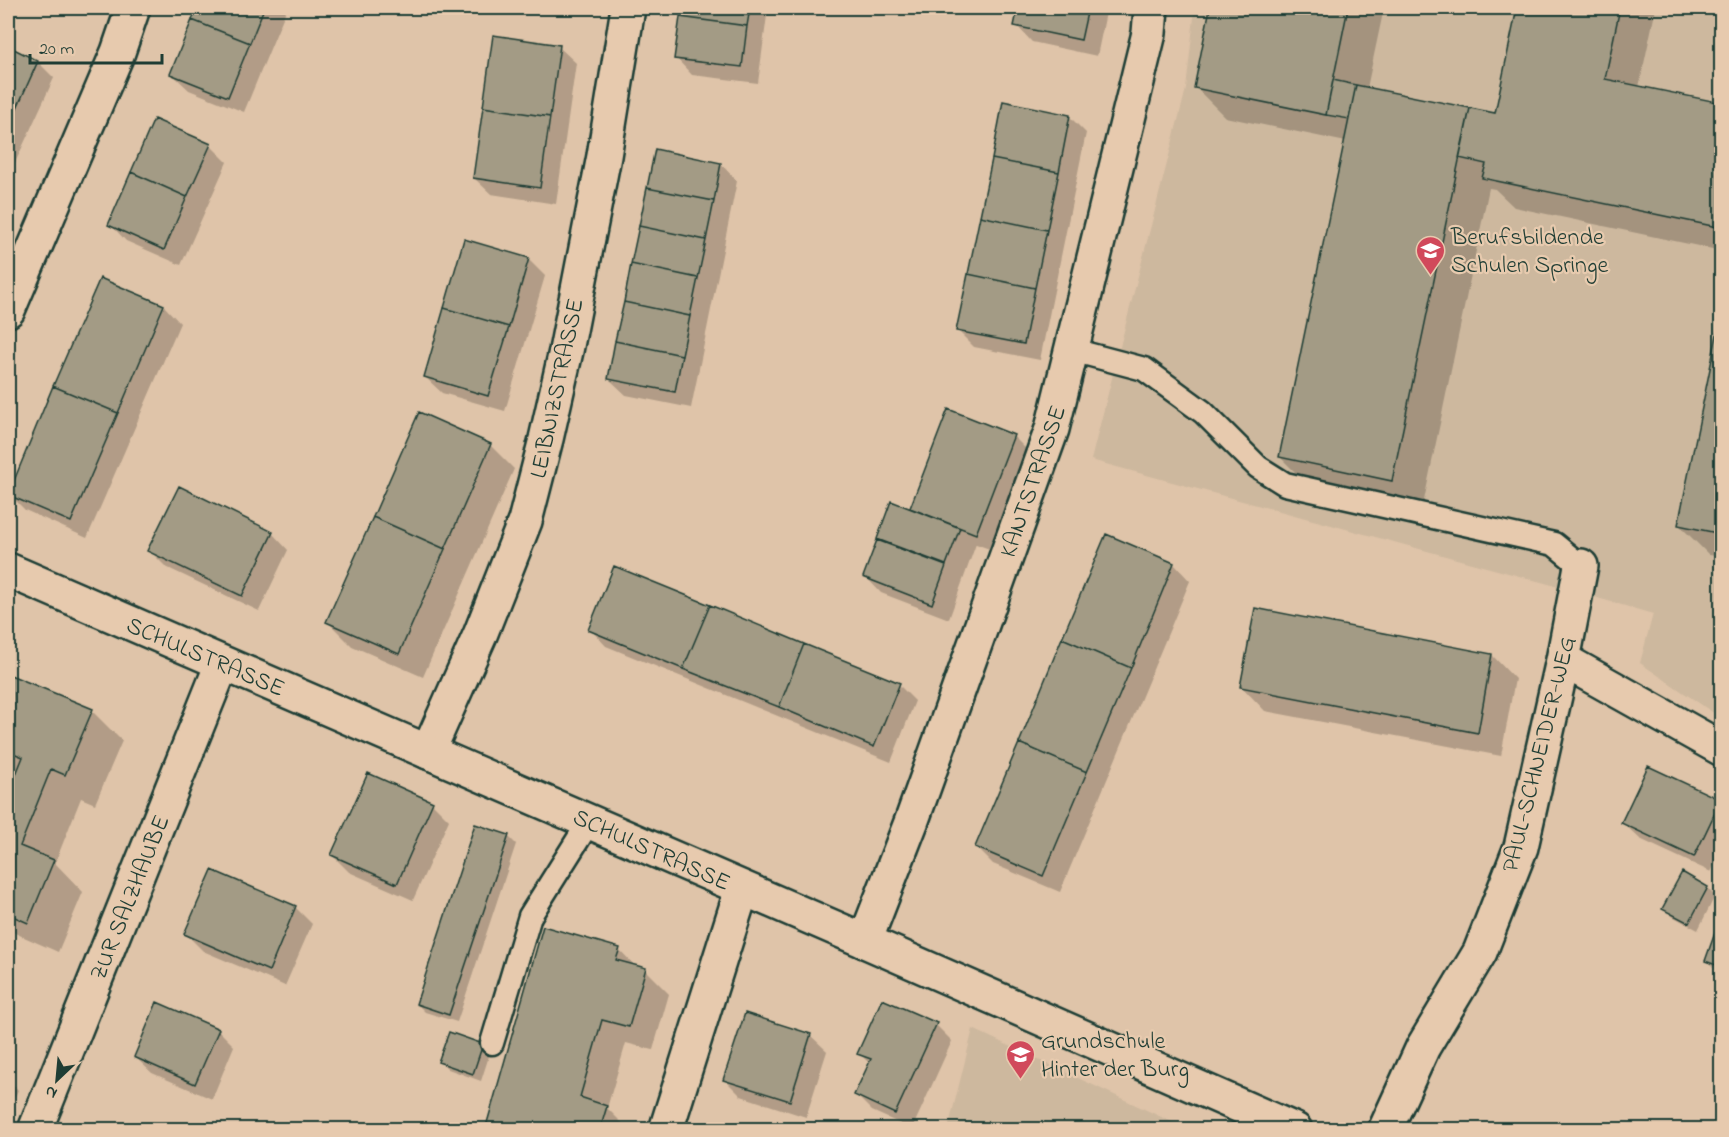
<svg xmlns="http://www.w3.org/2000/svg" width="1729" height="1137" viewBox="0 0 1729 1137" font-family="'Indie Flower',sans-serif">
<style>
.built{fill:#cdb89e}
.shadow{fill:#0003}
.building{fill:#a39b85;stroke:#1f3d34;stroke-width:1.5}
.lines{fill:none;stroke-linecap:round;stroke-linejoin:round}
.service-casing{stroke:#1f3d34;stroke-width:27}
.minor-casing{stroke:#1f3d34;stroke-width:38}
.tertiary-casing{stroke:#1f3d34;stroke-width:38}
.service{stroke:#e7caae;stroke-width:22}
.minor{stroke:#e7caae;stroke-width:33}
.tertiary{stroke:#e7caae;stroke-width:33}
.labels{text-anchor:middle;stroke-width:4.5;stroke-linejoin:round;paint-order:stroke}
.poi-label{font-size:24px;fill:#1f3d34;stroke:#e7caae;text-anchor:start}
.street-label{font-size:24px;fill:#1f3d34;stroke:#e7caae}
</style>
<rect width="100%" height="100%" fill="#dfc4a9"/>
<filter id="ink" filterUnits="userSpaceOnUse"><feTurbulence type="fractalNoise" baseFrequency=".0167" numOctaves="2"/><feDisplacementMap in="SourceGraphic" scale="12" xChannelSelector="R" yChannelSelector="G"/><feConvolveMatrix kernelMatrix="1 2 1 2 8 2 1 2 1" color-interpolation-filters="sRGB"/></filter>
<g filter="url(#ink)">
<path class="built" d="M 1195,8 L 1721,8 L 1721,718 L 1640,663 L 1653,614 L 1556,586 L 1091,460 L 1186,89 Z
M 973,1029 L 1187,1129 L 948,1129 Z"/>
<path class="shadow" d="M 199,8 L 287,8 L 244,112 L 189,90 L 172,74 Z
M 682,8 L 768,8 L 758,83 L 692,75 L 676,58 Z
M 1019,8 L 1107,8 L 1097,56 L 1032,42 L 1016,25 Z
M 1212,8 L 1384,8 L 1367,88 L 1496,115 L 1518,8 L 1656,8 L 1639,87 L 1722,104 L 1722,251 L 1514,207 L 1495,189 L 1489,188 L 1422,510 L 1310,487 L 1280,457 L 1346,142 L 1225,117 L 1195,87 Z
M 559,47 L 576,63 L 556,204 L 491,194 L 474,178 Z
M 8,48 L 38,62 L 54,78 L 9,176 L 8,175 Z
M 1070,117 L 1086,133 L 1040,360 L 974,347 L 958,331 Z
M 210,145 L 227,162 L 181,265 L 126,241 L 110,224 Z
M 721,164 L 737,181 L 691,408 L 626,395 L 609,379 Z
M 528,259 L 545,276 L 505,411 L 442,393 L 425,377 Z
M 101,280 L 164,306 L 180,323 L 87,538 L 25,510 L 9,494 Z
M 1722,318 L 1722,557 L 1709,555 L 1679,525 Z
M 949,411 L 1013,436 L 1030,453 L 992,550 L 976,544 L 949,619 L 881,593 L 865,576 L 892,503 L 910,510 Z
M 490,445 L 514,469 L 423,677 L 352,646 L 328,622 Z
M 272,533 L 288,550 L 259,611 L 166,567 L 149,550 Z
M 1174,564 L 1190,581 L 1060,892 L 993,864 L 976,847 Z
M 590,629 L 899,685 L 915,701 L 891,762 L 606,646 Z
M 1492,655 L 1515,679 L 1501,756 L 1265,711 L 1242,687 Z
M 8,676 L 92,711 L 122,741 L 95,804 L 81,798 L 55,863 L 83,892 L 58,952 L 8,930 L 8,798 L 18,772 L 8,767 Z
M 1720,801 L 1722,803 L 1722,850 L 1711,872 L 1640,839 L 1623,823 Z
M 432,803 L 449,820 L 413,900 L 349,872 L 332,855 Z
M 508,836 L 516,844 L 457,1022 L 425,1012 L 417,1004 Z
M 1707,888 L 1715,896 L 1698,930 L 1672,916 L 1664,908 Z
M 295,907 L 312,924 L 285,986 L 203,951 L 186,934 Z
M 1722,918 L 1722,976 L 1707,961 Z
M 619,949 L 637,968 L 645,970 L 669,994 L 653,1050 L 626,1043 L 607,1108 L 629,1130 L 487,1130 Z
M 936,1025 L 952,1041 L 912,1129 L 872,1111 L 856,1095 L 870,1064 L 859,1053 Z
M 218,1030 L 234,1046 L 212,1099 L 152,1073 L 135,1057 Z
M 810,1035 L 827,1051 L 806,1117 L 741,1096 L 725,1080 Z
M 482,1045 L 490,1053 L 481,1081 L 448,1069 L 440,1061 Z
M 8,1079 L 18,1090 L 8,1113 Z"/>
<path class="building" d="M 198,8 L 264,8 L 250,43 L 192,20 Z
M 681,8 L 750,8 L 747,26 L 680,17 Z
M 1018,8 L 1088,8 L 1081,40 L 1014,26 Z
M 1210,8 L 1348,8 L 1326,115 L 1194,88 Z
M 1517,8 L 1620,8 L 1605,79 L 1722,103 L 1722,228 L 1482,178 L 1486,164 L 1459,158 L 1470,108 L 1495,113 Z
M 680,17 L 747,26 L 742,67 L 674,59 Z
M 192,20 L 250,43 L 228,97 L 170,74 Z
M 493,35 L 560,45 L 550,117 L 483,107 Z
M 8,46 L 38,61 L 8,128 Z
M 1333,80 L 1356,85 L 1349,119 L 1326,115 Z
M 1356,85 L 1470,108 L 1392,481 L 1279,457 Z
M 1003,101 L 1070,115 L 1059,172 L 992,159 Z
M 483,107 L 550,117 L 540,188 L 473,178 Z
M 154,119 L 211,144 L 187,197 L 131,172 Z
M 655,149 L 721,163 L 714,201 L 647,188 Z
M 992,159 L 1059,172 L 1047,230 L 980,216 Z
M 131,172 L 187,197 L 164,250 L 108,225 Z
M 647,188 L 714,201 L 706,240 L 639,226 Z
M 980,216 L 1047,230 L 1035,288 L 968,274 Z
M 639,226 L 706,240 L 698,278 L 631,264 Z
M 464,239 L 529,258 L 509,327 L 444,308 Z
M 631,264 L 698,278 L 690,316 L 624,302 Z
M 968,274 L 1035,288 L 1024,344 L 956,331 Z
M 100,278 L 164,305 L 118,413 L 53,386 Z
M 624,302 L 690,316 L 682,355 L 615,341 Z
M 444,308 L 509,327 L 488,396 L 424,377 Z
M 1722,310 L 1722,534 L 1678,525 Z
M 615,341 L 682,355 L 675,392 L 608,379 Z
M 53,386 L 118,413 L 71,522 L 8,495 Z
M 948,409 L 1014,435 L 976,534 L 910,508 Z
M 419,412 L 491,444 L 445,549 L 373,517 Z
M 179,486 L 273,532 L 242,596 L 147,551 Z
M 891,501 L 960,528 L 946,565 L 877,539 Z
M 373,517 L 445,549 L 399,654 L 326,622 Z
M 1106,534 L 1174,563 L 1131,668 L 1062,638 Z
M 877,540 L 946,566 L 932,604 L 863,577 Z
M 614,566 L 710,605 L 683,669 L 588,630 Z
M 710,605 L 804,644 L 779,707 L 683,669 Z
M 1255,608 L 1492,654 L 1478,733 L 1240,687 Z
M 1062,638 L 1131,668 L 1087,772 L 1019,743 Z
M 804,644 L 900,683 L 874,747 L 779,707 Z
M 8,674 L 93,709 L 65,775 L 51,769 L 20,846 L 54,860 L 28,923 L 8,914 L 8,794 L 23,757 L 8,751 Z
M 1019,743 L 1087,772 L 1043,876 L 975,847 Z
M 1648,766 L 1721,800 L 1694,857 L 1621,823 Z
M 368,773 L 433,802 L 397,884 L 331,855 Z
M 475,824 L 509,835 L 449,1015 L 416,1004 Z
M 212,870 L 296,906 L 269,971 L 184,934 Z
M 1682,872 L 1708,887 L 1689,923 L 1662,909 Z
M 1722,913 L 1722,967 L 1705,961 Z
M 543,926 L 620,948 L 616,960 L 646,968 L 629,1027 L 602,1020 L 580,1097 L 607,1106 L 600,1130 L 485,1130 Z
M 882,999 L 937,1023 L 895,1114 L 854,1095 L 871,1059 L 857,1054 Z
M 157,1002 L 219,1029 L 195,1084 L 134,1057 Z
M 745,1013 L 811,1034 L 790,1101 L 723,1080 Z
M 449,1032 L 483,1044 L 473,1074 L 438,1062 Z"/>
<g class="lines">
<defs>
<path id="service" d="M 1072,350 L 1144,369 L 1203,412 L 1258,467 L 1285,484 L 1554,544 L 1581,566
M 492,1043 L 530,916 L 589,822"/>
<path id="minor" d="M 8,310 L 118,52 L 133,8
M 1563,660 L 1722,749
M 428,752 L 480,635 L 525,521 L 546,439 L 566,351 L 604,156 L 628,8
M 865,941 L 912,820 L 1052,429 L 1149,33 L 1151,8
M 35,1130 L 222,664
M 666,1130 L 742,889
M 1385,1130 L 1423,1047 L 1480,952 L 1521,847 L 1563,660 L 1581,566"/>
<path id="tertiary" d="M 8,570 L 865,941 L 1295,1130"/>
</defs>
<use href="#service" class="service-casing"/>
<use href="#minor" class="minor-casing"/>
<use href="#tertiary" class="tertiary-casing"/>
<use href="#service" class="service"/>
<use href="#minor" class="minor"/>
<use href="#tertiary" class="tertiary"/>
</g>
</g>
<defs>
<symbol id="school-pin" viewBox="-11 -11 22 30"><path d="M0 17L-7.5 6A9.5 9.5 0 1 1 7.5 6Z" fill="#d1495b" stroke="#e7caae"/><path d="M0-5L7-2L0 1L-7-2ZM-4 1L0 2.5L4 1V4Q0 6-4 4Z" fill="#fff"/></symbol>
</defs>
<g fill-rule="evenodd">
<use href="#school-pin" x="1414" y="234" width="33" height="45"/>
<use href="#school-pin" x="1004" y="1038" width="33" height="45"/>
</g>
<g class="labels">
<g class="poi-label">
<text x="1451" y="244">Berufsbildende<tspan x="1451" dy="28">Schulen Springe</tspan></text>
<text x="1041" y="1048">Grundschule<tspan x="1041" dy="28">Hinter der Burg</tspan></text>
</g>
<g class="street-label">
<text transform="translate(556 388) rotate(-78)" y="8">LEIBNIZSTRASSE</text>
<text transform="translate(1032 481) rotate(-71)" y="8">KANTSTRASSE</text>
<text transform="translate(206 656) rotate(23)" y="8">SCHULSTRASSE</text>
<text transform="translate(1538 754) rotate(-76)" y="8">PAUL-SCHNEIDER-WEG</text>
<text transform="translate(652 849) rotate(24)" y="8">SCHULSTRASSE</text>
<text transform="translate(129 897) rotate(-68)" y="8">ZUR SALZHAUBE</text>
</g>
</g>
<rect width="1729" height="1137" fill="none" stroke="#e7caae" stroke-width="30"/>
<rect x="15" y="15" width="1699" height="1107" fill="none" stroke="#1f3d34" stroke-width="2" filter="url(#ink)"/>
<g transform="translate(57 1080) rotate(206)" stroke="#e7caae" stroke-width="4.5" paint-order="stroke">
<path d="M0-4.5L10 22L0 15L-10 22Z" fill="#1f3d34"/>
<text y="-9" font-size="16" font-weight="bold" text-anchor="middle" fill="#1f3d34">N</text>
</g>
<path d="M30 54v9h132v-9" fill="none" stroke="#1f3d34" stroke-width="3"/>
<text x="39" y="54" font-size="18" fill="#1f3d34" stroke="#e7caae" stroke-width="4.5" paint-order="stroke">20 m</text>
</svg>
